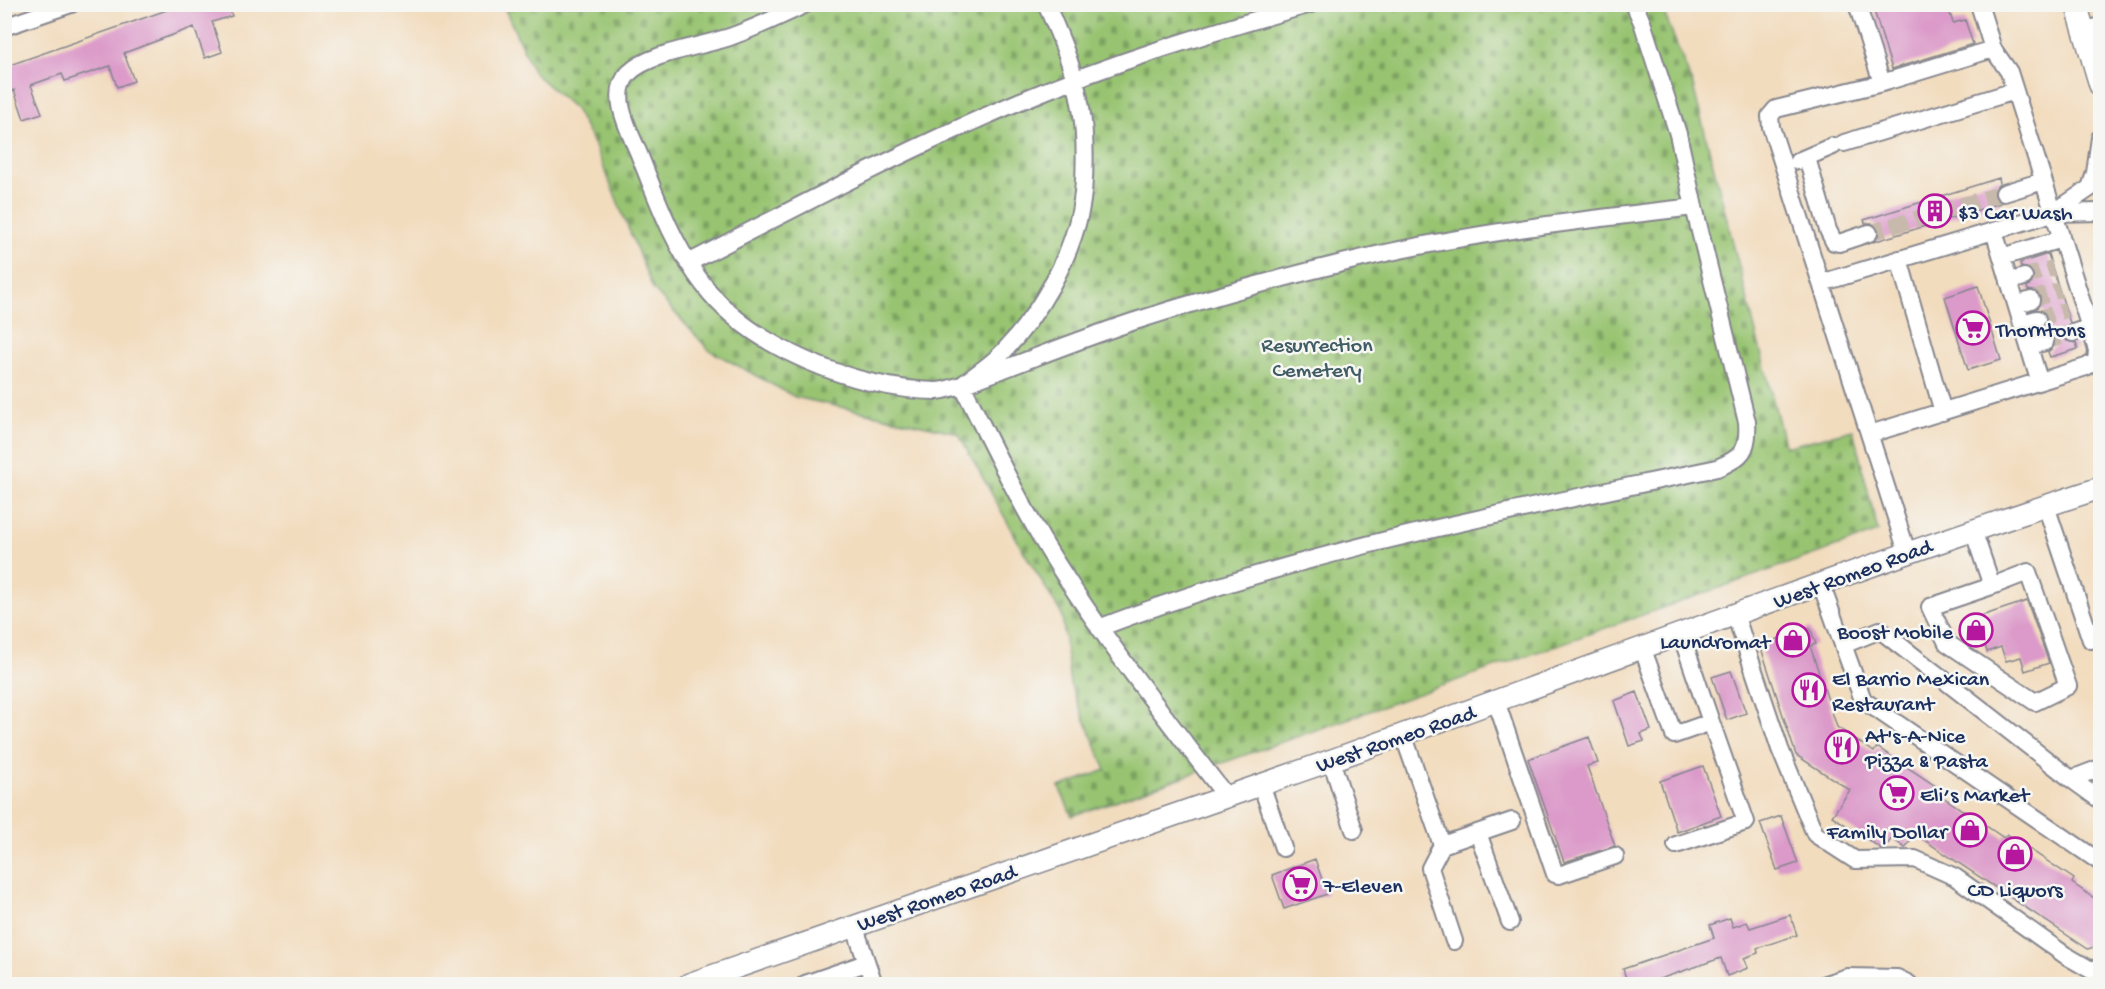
<svg xmlns="http://www.w3.org/2000/svg" width="2105" height="989" viewBox="0 0 2105 989" font-family="'Gochi Hand',sans-serif">
<style>
.cemetery{fill:url(#cemetery-stones);stroke:#5a7a68;stroke-width:1.5}
.building{fill:#db9ac9}
.lines{fill:none;stroke-linecap:round;stroke-linejoin:round}
.minor-tunnel{stroke:#c7b9ab;stroke-width:16;stroke-dasharray:16 8;stroke-linecap:butt}
.minor-casing{stroke:#86868e;stroke-width:20}
.major-casing{stroke:#86868e;stroke-width:24}
.minor{stroke:#fff;stroke-width:16}
.major{stroke:#fff;stroke-width:21}
.labels{text-anchor:middle;stroke-width:5;stroke-linejoin:round;paint-order:stroke}
.poi-label{font-size:22px;fill:#1b2f5e;stroke:#f6f6f2;text-anchor:start}
.park-label{font-size:22px;fill:#405c64;stroke:#f6f6f2}
.street-label{font-size:22px;fill:#1b2f5e;stroke:#f6f6f2}
</style>
<defs>
<pattern id="cemetery-stones" width="16" height="16" patternUnits="userSpaceOnUse" patternTransform="scale(1.5)"><rect width="16" height="16" fill="#98c471"/><path d="M2 7V4a2 2 0 0 1 4 0v3zM10 15v-3a2 2 0 0 1 4 0v3z" fill="#7ba060"/></pattern>
</defs>
<rect width="100%" height="100%" fill="#f6f6f2"/>
<filter id="ink" filterUnits="userSpaceOnUse"><feTurbulence type="fractalNoise" baseFrequency=".0167" numOctaves="2"/><feDisplacementMap in="SourceGraphic" scale="12" xChannelSelector="R" yChannelSelector="G"/><feConvolveMatrix kernelMatrix="1 2 1 2 8 2 1 2 1" color-interpolation-filters="sRGB"/></filter>
<filter id="wash" filterUnits="userSpaceOnUse"><feTurbulence type="fractalNoise" baseFrequency=".008" numOctaves="4" result="noise"/><feDisplacementMap in="SourceGraphic" scale="24" xChannelSelector="R" yChannelSelector="G"/><feGaussianBlur stdDeviation="1.35" result="paint"/><feColorMatrix in="noise" values="0 0 0 0 0 0 0 0 0 0 0 0 0 0 0 0 0 1.4 0 .05"/><feComposite in="paint" operator="in"/></filter>
<g filter="url(#wash)">
<rect width="100%" height="100%" fill="#f2dcbe"/>
<path class="cemetery" d="M 503,5 L 1661,5 L 1693,86 L 1785,447 L 1853,430 L 1878,532 L 1072,816 L 1059,787 L 1106,770 L 1070,684 L 1062,615 L 1023,550 L 958,433 L 795,397 L 709,350 L 653,289 L 595,146 L 575,109 L 534,73 Z"/>
<g id="blocks">
<path class="building" d="M 184,4 L 228,4 L 232,16 L 212,22 L 222,52 L 205,58 L 194,27 L 124,53 L 134,81 L 117,87 L 110,66 L 65,81 L 62,74 L 31,85 L 42,113 L 24,119 L 14,90 L 4,94 L 4,67 Z
M 1872,4 L 1947,4 L 1953,23 L 1965,20 L 1973,44 L 1892,69 Z
M 1999,178 L 2000,183 L 1994,190 L 1994,196 L 2001,203 L 1873,242 L 1879,236 L 1879,229 L 1872,223 L 1865,223 L 1864,220 Z
M 2048,254 L 2070,323 L 2065,327 L 2063,336 L 2067,341 L 2076,343 L 2078,349 L 2050,357 L 2048,352 L 2055,345 L 2055,339 L 2048,332 L 2041,332 L 2040,329 L 2047,322 L 2047,317 L 2044,311 L 2036,309 L 2041,302 L 2041,297 L 2037,292 L 2028,290 L 2027,287 L 2032,283 L 2034,274 L 2030,269 L 2021,267 L 2020,263 Z
M 1978,286 L 2001,360 L 1968,370 L 1945,297 Z
M 2027,601 L 2049,663 L 2025,671 L 2021,657 L 2006,661 L 2001,647 L 1987,652 L 1984,642 L 1971,646 L 1967,644 L 1960,623 Z
M 1810,628 L 1816,644 L 1810,646 L 1837,727 L 1874,752 L 1877,747 L 1946,793 L 1943,797 L 2004,838 L 2007,834 L 2074,879 L 2072,883 L 2100,902 L 2100,945 L 2088,949 L 1915,834 L 1905,848 L 1892,838 L 1884,849 L 1882,849 L 1832,816 L 1850,790 L 1796,755 L 1760,645 Z
M 1731,671 L 1746,713 L 1727,720 L 1712,677 Z
M 1637,692 L 1651,730 L 1641,734 L 1644,741 L 1629,746 L 1614,701 Z
M 1589,737 L 1598,763 L 1587,766 L 1615,846 L 1564,862 L 1528,759 Z
M 1703,766 L 1721,816 L 1677,832 L 1660,781 Z
M 1781,816 L 1798,863 L 1777,870 L 1760,823 Z
M 1315,859 L 1327,894 L 1284,909 L 1272,875 Z
M 1790,915 L 1797,935 L 1757,948 L 1758,953 L 1744,958 L 1748,968 L 1727,976 L 1721,958 L 1645,984 L 1628,984 L 1623,969 L 1714,938 L 1710,925 L 1730,918 L 1733,927 L 1747,922 L 1750,928 Z"/>
</g>
</g>
<g filter="url(#ink)">
<use href="#blocks" fill-opacity="0" stroke="#86868e" stroke-width="1.5"/>
<g class="lines">
<path class="minor-tunnel" d="M 1869,233 L 2004,193
M 2024,277 L 2053,268
M 2031,300 L 2060,290
M 2037,319 L 2066,310
M 2045,342 L 2073,333"/>
<defs>
<path id="minor" d="M 806,4 C 783,15 759,26 735,35 C 708,46 649,52 629,73 C 608,94 630,132 639,154 C 657,199 673,245 703,284 C 750,348 858,390 936,391 C 944,391 954,387 962,385 C 1018,364 1075,341 1132,322 C 1207,298 1282,277 1359,259 C 1469,233 1581,220 1694,207
M 1046,4 C 1061,38 1075,71 1081,108 C 1086,136 1086,184 1080,212 C 1069,262 1039,314 1004,351 C 992,364 976,374 962,385 C 990,441 1017,498 1049,551 C 1102,637 1164,716 1226,796
M 1857,4 L 1882,83
M 4,27 L 71,4
M 2084,31 L 2100,26
M 1844,143 L 2015,91
M 1807,158 L 1828,230 L 1834,242 L 1839,243 L 1869,233
M 1798,161 L 1833,146
M 2004,193 L 2043,181
M 2053,213 L 2090,188 L 2095,173 L 2100,138
M 1994,231 L 2039,380
M 2002,257 L 2061,239
M 1899,259 L 1943,412
M 688,263 C 797,207 905,150 1018,102 C 1113,62 1212,32 1311,4
M 2009,282 L 2024,277
M 1821,283 L 2053,213 L 2100,212
M 2017,305 L 2031,300
M 2022,323 L 2037,319
M 2073,333 L 2090,327
M 2029,346 L 2045,342
M 1870,434 L 2086,367 L 2096,361 L 2097,350 L 2015,91 L 2009,72 L 1993,49 L 1979,4
M 2046,506 L 2091,640 L 2100,637
M 1973,530 L 1992,586 L 1930,607 L 1947,643 L 2035,702 L 2068,686 L 2028,572 L 1992,586
M 1907,552 L 1771,127 L 1770,116 L 1776,109 L 1882,83 L 1993,49
M 1821,584 L 1863,700 L 2100,862
M 1735,614 L 1780,749 L 1815,834 L 1855,860 L 1915,859 L 1955,877 L 2065,955 L 2091,970 L 2100,967
M 1099,628 C 1298,551 1509,512 1717,468 C 1742,458 1749,450 1747,422 L 1694,207 L 1678,134 L 1642,22 L 1634,4
M 1843,645 L 1880,630 L 2071,779 L 2100,800
M 1642,647 L 1674,735 L 1711,722 L 1681,634
M 1496,701 L 1555,874 L 1559,875 L 1615,856
M 1403,734 L 1442,845 L 1430,868 L 1454,941
M 1331,760 L 1354,830
M 2071,779 L 2100,768
M 1261,784 L 1283,848
M 1478,833 L 1510,922
M 1442,845 L 1512,821
M 1676,845 L 1746,822 L 1711,722
M 854,925 L 874,984
M 805,984 L 866,963
M 1825,984 L 1847,977 L 1897,978 L 1909,984"/>
<path id="major" d="M 2076,4 L 2100,85
M 689,984 C 904,907 1120,835 1335,759 C 1590,668 1843,572 2100,488"/>
</defs>
<use href="#minor" class="minor-casing"/>
<use href="#major" class="major-casing"/>
<use href="#minor" class="minor"/>
<use href="#major" class="major"/>
</g>
</g>
<defs>
<symbol id="building-ring" viewBox="-11 -11 22 22"><circle r="9.5" fill="#f6f6f2" stroke="#b5179e" stroke-width="1.5"/><path d="M-4-6H4V6H1V3H-1V6H-4ZM-2.5-4.3h1.7v1.8h-1.7ZM.8-4.3h1.7v1.8H.8ZM-2.5-1h1.7V.8h-1.7ZM.8-1h1.7V.8H.8Z" fill="#b5179e"/></symbol>
<symbol id="supermarket-ring" viewBox="-11 -11 22 22"><circle r="9.5" fill="#f6f6f2" stroke="#b5179e" stroke-width="1.5"/><path d="M-6-5.5h2.5l.6 2H6L4.5 2H-2.5L-4.4-4H-6ZM-1.5 3.2a1.3 1.3 0 1 0 .1 0ZM3 3.2a1.3 1.3 0 1 0 .1 0Z" fill="#b5179e"/></symbol>
<symbol id="shop-ring" viewBox="-11 -11 22 22"><circle r="9.5" fill="#f6f6f2" stroke="#b5179e" stroke-width="1.5"/><path d="M-5-2.5h2.3a2.7 3.5 0 0 1 5.4 0H5L5.5 6h-11ZM-1.5-2.5h3a1.5 2.3 0 0 0-3 0Z" fill="#b5179e"/></symbol>
<symbol id="restaurant-ring" viewBox="-11 -11 22 22"><circle r="9.5" fill="#f6f6f2" stroke="#b5179e" stroke-width="1.5"/><path d="M-5-6h1v4h1v-4h1v4h1v-4h1v5L-1.5 .5V6h-2V.5L-5-1ZM5-6V6H3V1.5H1.5Q1.5-4 5-6Z" fill="#b5179e"/></symbol>
</defs>
<g fill-rule="evenodd">
<use href="#building-ring" x="1916" y="192" width="38" height="38"/>
<use href="#supermarket-ring" x="1954" y="309" width="38" height="38"/>
<use href="#shop-ring" x="1957" y="611" width="38" height="38"/>
<use href="#shop-ring" x="1774" y="621" width="38" height="38"/>
<use href="#restaurant-ring" x="1790" y="671" width="38" height="38"/>
<use href="#restaurant-ring" x="1823" y="728" width="38" height="38"/>
<use href="#supermarket-ring" x="1878" y="774" width="38" height="38"/>
<use href="#shop-ring" x="1951" y="811" width="38" height="38"/>
<use href="#shop-ring" x="1996" y="835" width="38" height="38"/>
<use href="#supermarket-ring" x="1281" y="865" width="38" height="38"/>
</g>
<g class="labels">
<g class="poi-label">
<text x="1958" y="219">$3 Car Wash</text>
<text x="1996" y="336">Thorntons</text>
<text x="1953" y="638" text-anchor="end">Boost Mobile</text>
<text x="1770" y="648" text-anchor="end">Laundromat</text>
<text x="1832" y="685">El Barrio Mexican<tspan x="1832" dy="25">Restaurant</tspan></text>
<text x="1865" y="742">At's-A-Nice<tspan x="1865" dy="25">Pizza &amp; Pasta</tspan></text>
<text x="1920" y="801">Eli’s Market</text>
<text x="1947" y="838" text-anchor="end">Family Dollar</text>
<text x="1323" y="892">7-Eleven</text>
<text x="2015" y="896" text-anchor="middle">CD Liquors</text>
</g>
<g class="park-label">
<text x="1317" y="351">Resurrection<tspan x="1317" dy="25">Cemetery</tspan></text>
</g>
<g class="street-label">
<text transform="translate(1852 572) rotate(-20)" y="8">West Romeo Road</text>
<text transform="translate(1395 737) rotate(-19)" y="8">West Romeo Road</text>
<text transform="translate(936 896) rotate(-19)" y="8">West Romeo Road</text>
</g>
</g>
<rect width="2105" height="989" fill="none" stroke="#f6f6f2" stroke-width="24"/>
</svg>
